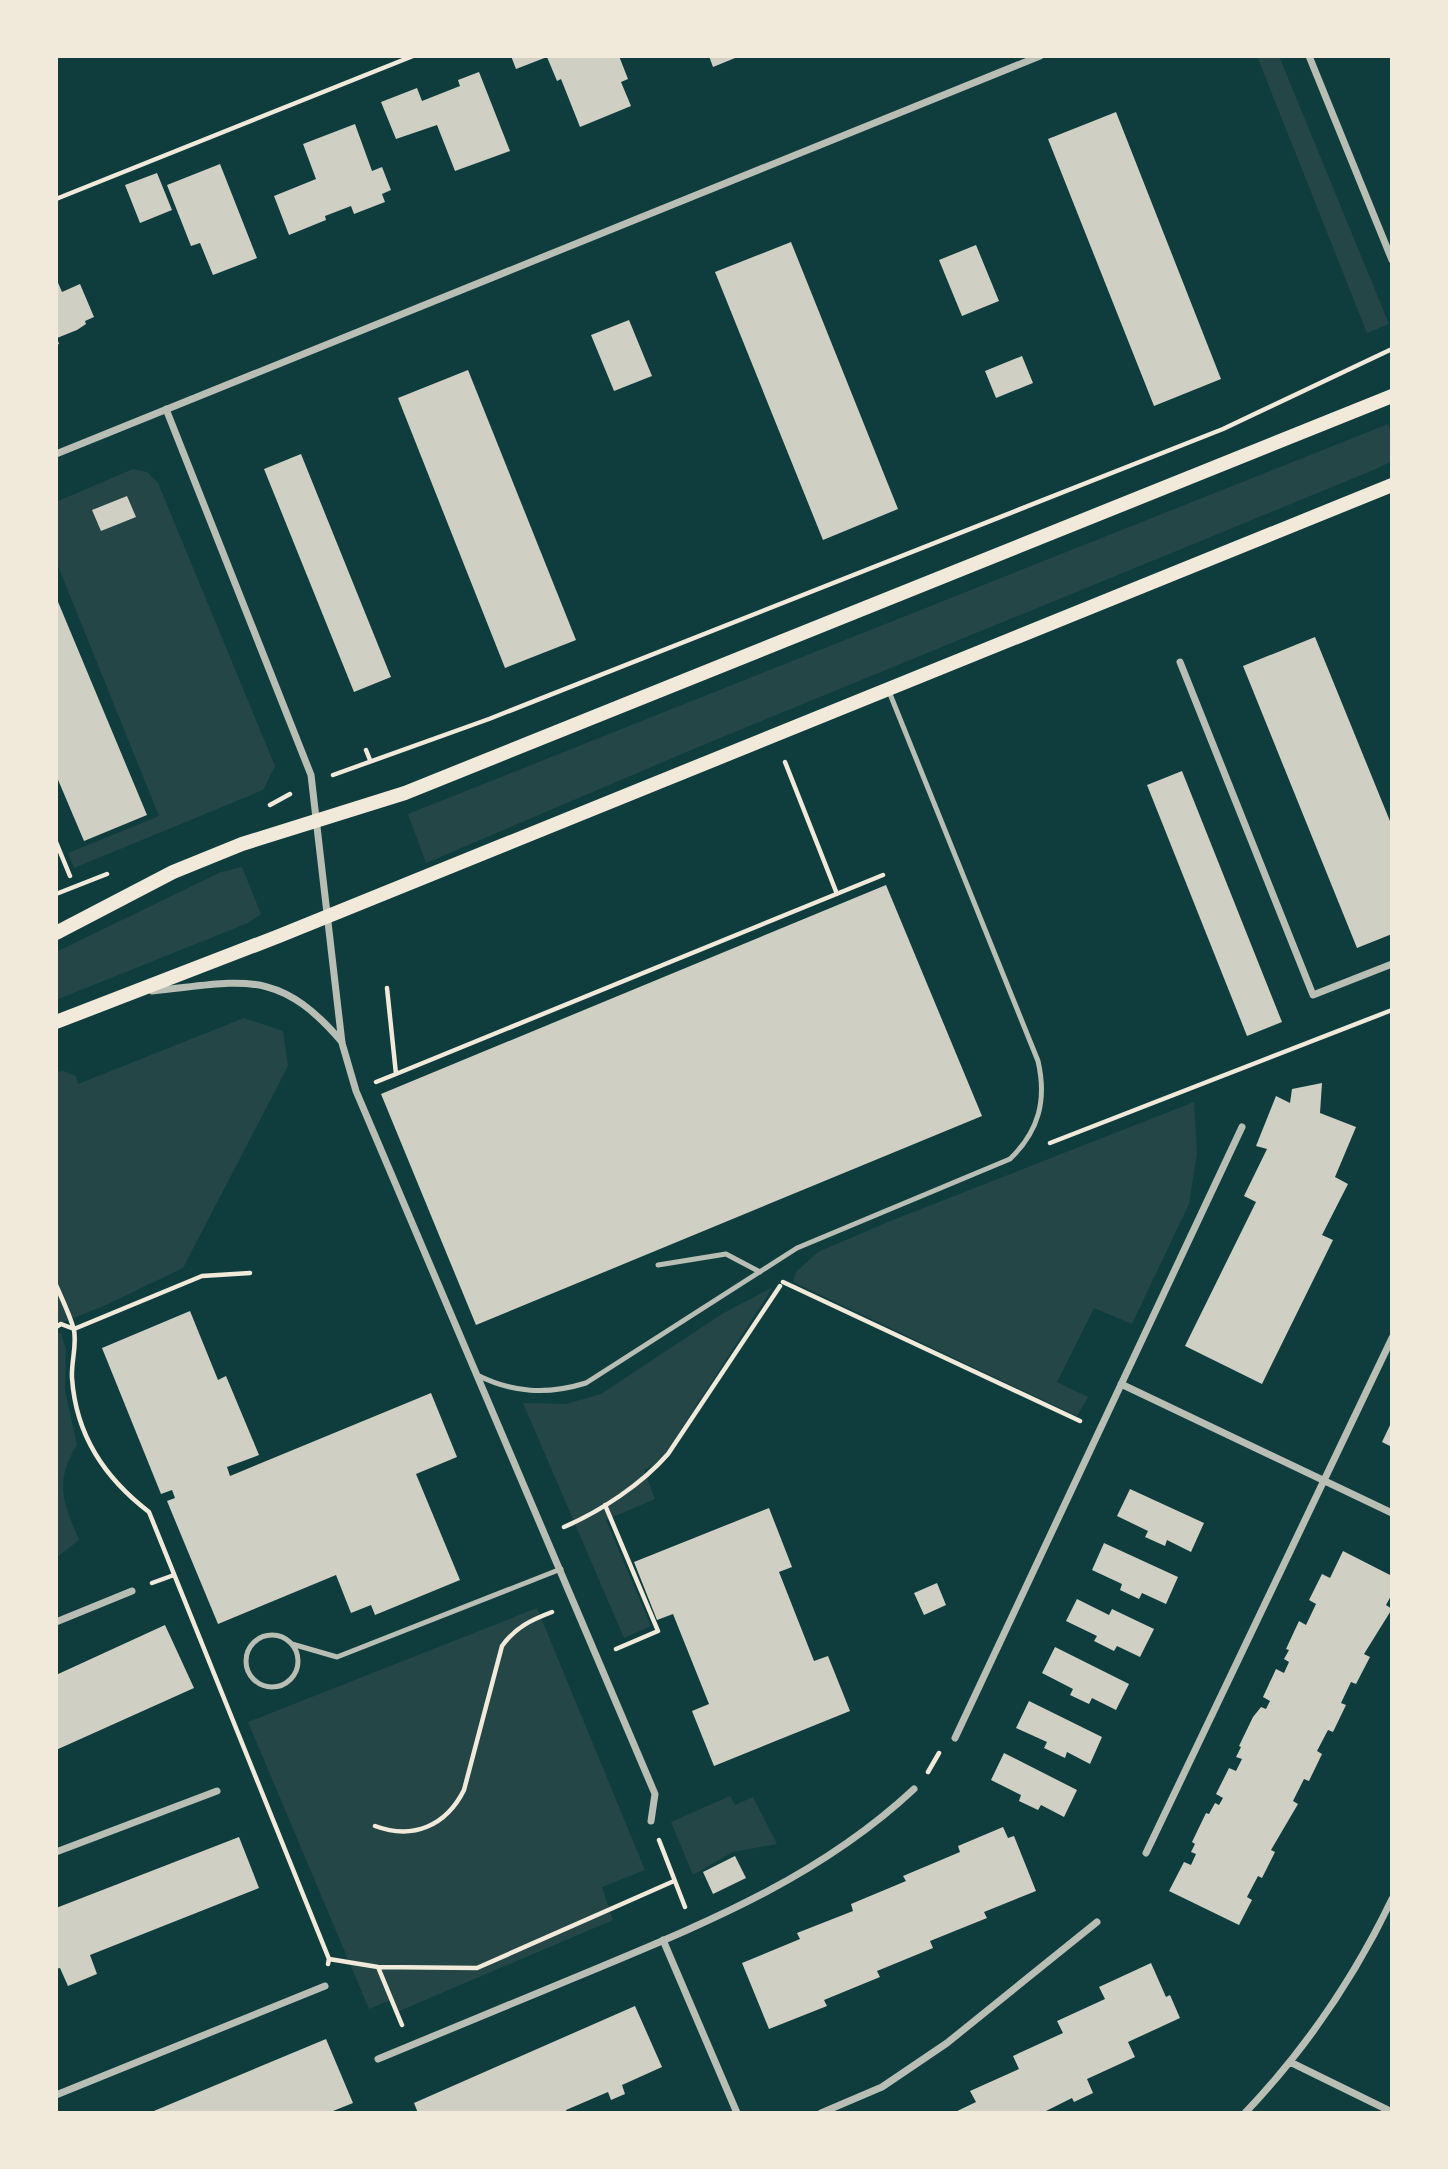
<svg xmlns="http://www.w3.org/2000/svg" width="1448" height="2169" viewBox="0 0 1448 2169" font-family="Helvetica,sans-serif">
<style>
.green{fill:#244646}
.building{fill:#cfcfc3}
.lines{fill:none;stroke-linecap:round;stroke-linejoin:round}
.path{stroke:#f1e9da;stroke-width:4.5}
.service{stroke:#b8beb3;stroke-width:5}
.minor{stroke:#b8beb3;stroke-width:7}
.secondary{stroke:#f1e9da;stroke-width:14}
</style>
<rect width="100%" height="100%" fill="#0f3d3e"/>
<path class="green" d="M 1257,56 L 1279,56 L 1389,324 L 1367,333 Z
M 1388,424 L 1392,434 L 1392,461 L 1376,469 L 703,745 L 426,863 L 408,814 Z
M 133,469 L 147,472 L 158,483 L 275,766 L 263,790 L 74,868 L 68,853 L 159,816 L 56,561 L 56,502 Z
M 242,867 L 261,914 L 248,923 L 56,1000 L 56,952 L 221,872 Z
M 244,1018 L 283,1031 L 288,1066 L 183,1268 L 106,1305 L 56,1325 L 56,1072 L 63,1071 L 76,1076 L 78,1084 Z
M 1194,1102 L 1197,1153 L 1189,1204 L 1132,1324 L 1094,1308 L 1057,1382 L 1088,1397 L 1077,1416 L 793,1282 L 796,1272 L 818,1252 L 888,1222 Z
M 773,1287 L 659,1463 L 644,1470 L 655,1499 L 606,1520 L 651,1626 L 624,1638 L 523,1403 L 566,1404 L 601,1394 L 722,1314 Z
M 61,1333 L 66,1350 L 65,1391 L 77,1445 C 54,1482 63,1502 79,1540 L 56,1558 L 56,1334 Z
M 537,1608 L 645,1870 L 602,1887 L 613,1920 L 397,2012 L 393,1999 L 369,2009 L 248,1722 Z
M 730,1796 L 735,1805 L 753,1797 L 777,1844 L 733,1852 L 693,1875 L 671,1822 Z"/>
<path class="building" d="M 511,56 L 619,56 L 628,79 L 621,82 L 631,106 L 580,127 L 561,79 L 557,81 L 547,57 L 516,69 Z
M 709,56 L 740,56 L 713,67 Z
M 479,72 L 510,151 L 455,171 L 437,125 L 396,139 L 381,102 L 417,88 L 422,101 L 460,86 L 458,80 Z
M 1116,112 L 1221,379 L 1154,406 L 1048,139 Z
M 355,124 L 372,171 L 382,167 L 391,190 L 382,194 L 385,202 L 354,214 L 351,206 L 325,216 L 326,220 L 289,235 L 274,196 L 316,179 L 303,144 Z
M 220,164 L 257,258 L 213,275 L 200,243 L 191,246 L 167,185 Z
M 157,173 L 172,210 L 140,223 L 125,185 Z
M 791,242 L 898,509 L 823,540 L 715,272 Z
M 976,245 L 999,301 L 962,316 L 939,260 Z
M 56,278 L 62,292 L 80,284 L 94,317 L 85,321 L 86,324 L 77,330 L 57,338 L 59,344 L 56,345 Z
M 629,320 L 652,376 L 614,391 L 591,335 Z
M 1022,356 L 1033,383 L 996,398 L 985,371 Z
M 468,370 L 576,640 L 505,668 L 398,398 Z
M 301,454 L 391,677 L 354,692 L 264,469 Z
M 127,496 L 136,517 L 101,531 L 92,510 Z
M 56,597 L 147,815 L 84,841 L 56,775 Z
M 1315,637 L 1392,826 L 1392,934 L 1357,948 L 1243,666 Z
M 1182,771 L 1282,1022 L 1247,1036 L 1147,785 Z
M 886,885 L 982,1116 L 476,1325 L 381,1094 Z
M 1322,1083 L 1320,1113 L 1356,1127 L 1335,1177 L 1348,1184 L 1322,1235 L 1333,1240 L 1262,1384 L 1185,1346 L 1256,1202 L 1244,1196 L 1267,1149 L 1256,1146 L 1276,1096 L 1290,1103 L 1292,1089 Z
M 190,1311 L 218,1380 L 226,1376 L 259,1455 L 227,1467 L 230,1476 L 431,1393 L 457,1457 L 416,1474 L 460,1580 L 375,1615 L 371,1605 L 351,1613 L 336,1575 L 218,1624 L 167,1501 L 175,1498 L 172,1490 L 161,1494 L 102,1348 Z
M 1392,1421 L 1392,1447 L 1382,1442 Z
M 1130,1489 L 1204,1523 L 1191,1552 L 1167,1540 L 1165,1546 L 1145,1537 L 1148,1531 L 1117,1516 Z
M 769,1508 L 792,1567 L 779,1572 L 814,1661 L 828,1656 L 850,1711 L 714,1766 L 692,1711 L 709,1704 L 673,1614 L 657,1620 L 634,1562 Z
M 1104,1543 L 1178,1577 L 1166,1604 L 1142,1593 L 1139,1599 L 1120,1590 L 1122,1584 L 1092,1570 Z
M 1343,1551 L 1392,1576 L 1392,1594 L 1386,1605 L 1392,1609 L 1364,1654 L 1370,1657 L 1356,1684 L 1351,1682 L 1341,1703 L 1346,1705 L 1333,1732 L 1328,1730 L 1317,1751 L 1322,1754 L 1309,1781 L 1304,1779 L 1293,1801 L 1298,1804 L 1271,1850 L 1275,1852 L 1262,1878 L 1258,1876 L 1247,1897 L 1252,1900 L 1239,1925 L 1169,1891 L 1184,1862 L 1191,1865 L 1196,1854 L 1191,1852 L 1195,1844 L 1192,1842 L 1206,1813 L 1209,1814 L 1215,1803 L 1219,1805 L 1223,1798 L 1216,1794 L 1229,1768 L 1236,1771 L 1242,1759 L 1236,1757 L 1241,1747 L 1239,1746 L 1253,1717 L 1261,1707 L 1266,1709 L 1270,1701 L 1263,1697 L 1276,1669 L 1284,1673 L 1289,1662 L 1284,1659 L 1289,1650 L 1286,1649 L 1299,1621 L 1306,1625 L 1316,1604 L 1309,1600 L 1322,1574 L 1330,1578 Z
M 937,1583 L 946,1605 L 924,1615 L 914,1593 Z
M 1077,1599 L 1109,1615 L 1112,1609 L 1154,1629 L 1140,1657 L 1117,1646 L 1114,1651 L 1094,1641 L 1097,1636 L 1066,1621 Z
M 165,1625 L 194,1688 L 56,1750 L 56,1675 Z
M 1055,1647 L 1129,1684 L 1116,1710 L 1092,1698 L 1089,1704 L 1070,1695 L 1073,1689 L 1042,1673 Z
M 1029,1701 L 1102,1737 L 1090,1764 L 1067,1752 L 1065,1758 L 1044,1748 L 1047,1742 L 1016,1728 Z
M 1004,1753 L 1077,1790 L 1064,1817 L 1041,1805 L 1038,1810 L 1019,1801 L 1021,1795 L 991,1780 Z
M 1003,1827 L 1008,1838 L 1014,1836 L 1036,1891 L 984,1912 L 987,1918 L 930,1941 L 933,1948 L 877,1971 L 880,1977 L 824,2000 L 827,2006 L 769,2029 L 742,1963 L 800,1939 L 797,1933 L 853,1911 L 851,1904 L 906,1881 L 903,1876 L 960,1852 L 958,1846 Z
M 239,1837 L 259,1888 L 90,1955 L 97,1974 L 68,1986 L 60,1968 L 56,1969 L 56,1908 Z
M 735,1856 L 746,1878 L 713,1894 L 703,1872 Z
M 1151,1963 L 1166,1997 L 1170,1995 L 1180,2018 L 1128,2042 L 1135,2057 L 1087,2079 L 1093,2093 L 1074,2102 L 1072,2098 L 1042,2113 L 953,2113 L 976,2102 L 970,2091 L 1019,2069 L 1013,2056 L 1063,2033 L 1057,2021 L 1105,1999 L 1099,1987 Z
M 635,2006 L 662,2067 L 622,2085 L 625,2094 L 611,2100 L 608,2092 L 566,2110 L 567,2113 L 418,2113 L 414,2103 Z
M 326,2039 L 353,2103 L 328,2113 L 149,2113 Z"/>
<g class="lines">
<path class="path" d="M 56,199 L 413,56
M 366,750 L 370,760
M 785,762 L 837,894
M 333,775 L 489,719 L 1223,429 L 1392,349
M 270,805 L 290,794
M 56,842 L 70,876
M 56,894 L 107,874
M 396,1074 L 883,875
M 376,1082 L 396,1074 L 387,988
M 1050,1143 L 1392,1010
M 783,1282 L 1080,1421
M 56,1285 C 62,1299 70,1315 74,1330 C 77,1346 71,1362 72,1378 C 76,1436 105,1478 149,1512 L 329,1959 L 328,1964
M 56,1327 L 61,1324 L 74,1329 L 202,1276 L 250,1273
M 605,1505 L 658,1631 L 616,1649
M 564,1527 C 601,1511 642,1484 668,1454 L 780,1286
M 152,1583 L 174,1575
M 928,1772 L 939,1753
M 375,1826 C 413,1840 446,1826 464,1790 L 502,1646 C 516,1627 531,1620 552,1612
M 659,1840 L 685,1907
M 329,1959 L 378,1967 L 477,1968 L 674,1881
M 378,1967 L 402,2025"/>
<path class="service" d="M 658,1265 L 726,1254 L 760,1272
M 477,1375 C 513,1393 547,1395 586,1383 L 797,1248 L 1010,1159 C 1039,1131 1047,1100 1038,1061 L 888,689
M246 1661a26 26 0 1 1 52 0a26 26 0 1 1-52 0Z
M 292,1644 L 337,1657 L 561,1569"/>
<path class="minor" d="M 1309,56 L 1392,260
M 166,409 L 311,775 L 342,1043 L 356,1091 L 655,1794 L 651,1821
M 56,454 L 1040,56
M 1180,662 L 1313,995 L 1392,964
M 152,991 C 242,982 277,966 342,1042
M 1121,1384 L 1392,1513
M 56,1622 L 132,1591
M 955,1738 L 1242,1127
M 56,1852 L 217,1791
M 1146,1853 L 1392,1338
M 663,1940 L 737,2113
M 378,2059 C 451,2029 525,1998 598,1968 C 713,1920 822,1875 914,1789
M 1290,2062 L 1392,2112
M 56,2095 L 325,1986
M 821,2113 L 882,2087 L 947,2043 L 1097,1922
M 1245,2113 C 1304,2051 1355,1976 1392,1899"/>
<path class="secondary" d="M 56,933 L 173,872 L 242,844 L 405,793 L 1392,396
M 56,1022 L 279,936 L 1392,485"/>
</g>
<rect width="1448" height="2169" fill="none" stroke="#f1e9da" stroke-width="116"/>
</svg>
